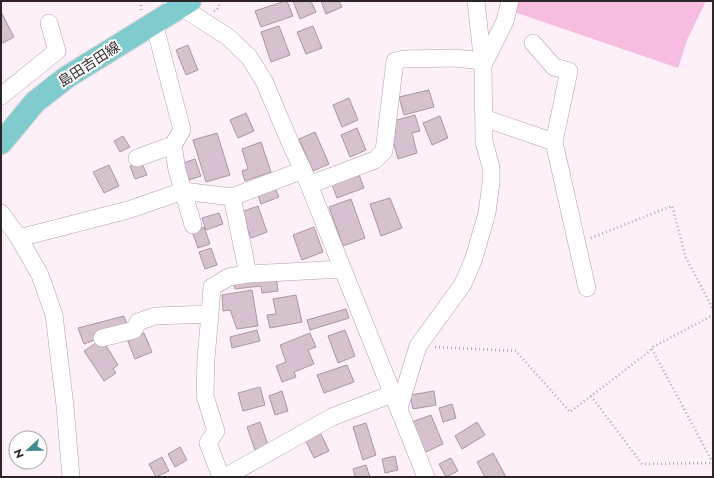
<svg xmlns="http://www.w3.org/2000/svg" width="714" height="478" viewBox="0 0 714 478" font-family="Jost,'Noto Sans JP',sans-serif">
<style>
.green{fill:#f6bde0}
.building{fill:#d6c1ce;stroke:#aa96a1}
.lines{fill:none;stroke-linecap:round;stroke-linejoin:round}
.minor-casing{stroke:#b39eaa;stroke-width:18}
.major-casing{stroke:#d5d3d4;stroke-width:24}
.path{stroke:#b4a9b0;stroke-width:2.5;stroke-dasharray:1 3;stroke-linecap:butt}
.minor{stroke:#fff;stroke-width:17}
.major{stroke:#80cbce;stroke-width:22}
.labels{text-anchor:middle;stroke-width:4;stroke-linejoin:round;paint-order:stroke}
.street-label{font-size:14px;fill:#2c2429;stroke:#fff}
</style>
<rect width="100%" height="100%" fill="#fdf0f8"/>
<path class="green" d="M 517,1 L 706,1 L 687,40 L 678,68 L 514,12 Z"/>
<path class="building" d="M 285,1 L 287,1 L 293,16 L 261,27 L 255,11 Z
M 293,1 L 311,1 L 316,12 L 300,19 Z
M 321,1 L 339,1 L 342,7 L 326,14 Z
M 1,12 L 14,37 L 3,43 L 1,39 Z
M 279,26 L 290,55 L 271,62 L 261,32 Z
M 313,26 L 322,48 L 306,54 L 297,32 Z
M 188,45 L 198,70 L 186,75 L 176,50 Z
M 429,90 L 434,107 L 404,115 L 399,97 Z
M 349,98 L 358,120 L 342,127 L 333,105 Z
M 246,113 L 254,131 L 238,138 L 230,120 Z
M 415,115 L 420,131 L 412,133 L 417,153 L 398,159 L 391,133 L 396,132 L 393,121 Z
M 440,116 L 448,138 L 432,145 L 423,123 Z
M 357,128 L 366,150 L 350,157 L 341,135 Z
M 315,132 L 329,164 L 313,171 L 299,139 Z
M 217,133 L 230,175 L 206,182 L 193,140 Z
M 123,136 L 130,147 L 120,152 L 114,141 Z
M 261,142 L 271,172 L 245,181 L 242,171 L 248,169 L 242,149 Z
M 195,159 L 201,176 L 189,180 L 183,163 Z
M 141,161 L 147,175 L 135,179 L 130,166 Z
M 109,165 L 119,186 L 104,193 L 93,172 Z
M 358,172 L 364,188 L 337,198 L 331,182 Z
M 274,186 L 279,197 L 261,204 L 257,192 Z
M 390,198 L 402,228 L 381,236 L 370,204 Z
M 351,199 L 365,238 L 343,246 L 329,207 Z
M 258,206 L 267,232 L 251,238 L 241,212 Z
M 219,213 L 223,224 L 206,230 L 202,218 Z
M 204,227 L 210,244 L 198,248 L 192,231 Z
M 314,227 L 323,252 L 302,260 L 293,235 Z
M 211,248 L 217,265 L 205,269 L 199,252 Z
M 276,275 L 278,291 L 262,293 L 261,286 L 235,289 L 234,280 Z
M 252,290 L 258,326 L 237,329 L 230,310 L 223,311 L 222,295 Z
M 296,295 L 302,322 L 270,328 L 267,315 L 276,314 L 273,299 Z
M 346,309 L 349,318 L 310,330 L 307,320 Z
M 124,316 L 128,327 L 84,344 L 78,328 Z
M 257,330 L 260,341 L 232,348 L 230,337 Z
M 345,330 L 355,356 L 338,363 L 328,336 Z
M 144,333 L 152,352 L 135,359 L 127,339 Z
M 310,333 L 316,347 L 308,350 L 314,364 L 294,372 L 296,377 L 282,382 L 276,366 L 286,362 L 280,345 Z
M 102,339 L 118,365 L 113,369 L 116,373 L 104,381 L 84,351 Z
M 347,365 L 354,382 L 324,393 L 317,375 Z
M 260,387 L 265,405 L 243,411 L 238,393 Z
M 282,391 L 288,411 L 275,415 L 269,396 Z
M 434,391 L 436,405 L 413,409 L 410,395 Z
M 452,404 L 456,418 L 443,422 L 439,408 Z
M 431,415 L 443,444 L 421,454 L 412,422 Z
M 260,422 L 268,445 L 255,450 L 247,427 Z
M 477,422 L 485,435 L 462,449 L 455,436 Z
M 366,423 L 376,455 L 363,460 L 353,427 Z
M 320,432 L 329,451 L 314,458 L 305,439 Z
M 180,447 L 187,460 L 175,467 L 168,454 Z
M 493,453 L 506,477 L 485,477 L 477,462 Z
M 395,456 L 398,470 L 385,473 L 382,459 Z
M 162,457 L 169,471 L 156,477 L 149,464 Z
M 451,458 L 458,471 L 446,477 L 439,464 Z
M 366,465 L 370,477 L 355,477 L 353,469 Z"/>
<g class="lines">
<defs>
<path id="minor" d="M 172,1 L 228,37 L 249,57 L 264,81 L 292,147 L 303,170 L 426,477
M 533,43 L 554,67 L 569,71 L 554,142
M 483,65 L 505,21 L 510,1
M 1,96 L 57,51 L 49,23
M 484,118 L 554,142 L 587,288
M 173,145 L 177,170 L 193,225
M 137,158 L 173,145 L 182,130 L 154,23
M 309,185 L 375,160 L 384,151 L 395,61 L 404,59 L 455,58 L 483,61
M 232,197 L 248,274 L 342,269
M 1,213 L 19,238 L 40,275 L 54,315 L 65,406 L 71,477
M 19,238 L 128,210 L 183,191 L 232,197 L 303,170
M 210,314 L 206,358 L 205,396 L 216,431 L 208,443 L 221,477
M 102,338 L 134,330 L 138,322 L 155,316 L 210,314 L 212,287 L 229,277 L 248,274
M 399,408 L 418,346 L 463,284 L 474,258 L 487,213 L 491,183 L 491,167 L 484,142 L 483,65 L 476,1
M 225,477 L 332,417 L 392,394"/>
<path id="major" d="M 1,143 L 35,102 L 67,77 L 190,1"/>
</defs>
<use href="#minor" class="minor-casing"/>
<use href="#major" class="major-casing"/>
<path class="path" d="M 141,1 L 141,12
M 214,11 L 217,10 L 221,1
M 591,238 L 672,206 L 686,258 L 713,309
M 435,347 L 516,351 L 570,412 L 650,351 L 653,347 L 713,315
M 652,349 L 713,463
M 591,396 L 642,464 L 713,463"/>
<use href="#minor" class="minor"/>
<use href="#major" class="major"/>
</g>
<g class="labels">
<g class="street-label">
<text transform="translate(89 64) rotate(-33)" y="5">島田吉田線</text>
</g>
</g>
<rect width="714" height="478" fill="none" stroke="#2c2429" stroke-width="4"/>
<g transform="translate(28 450) rotate(248)"><circle r="19" fill="#ffffff" stroke="#aba7a9"/>
<path d="M0-3L7 15L0 10L-7 15Z" fill="#428a8e"/>
<text y="-6" font-size="11" font-weight="bold" text-anchor="middle" fill="#2c2429">N</text>
</g>
</svg>
